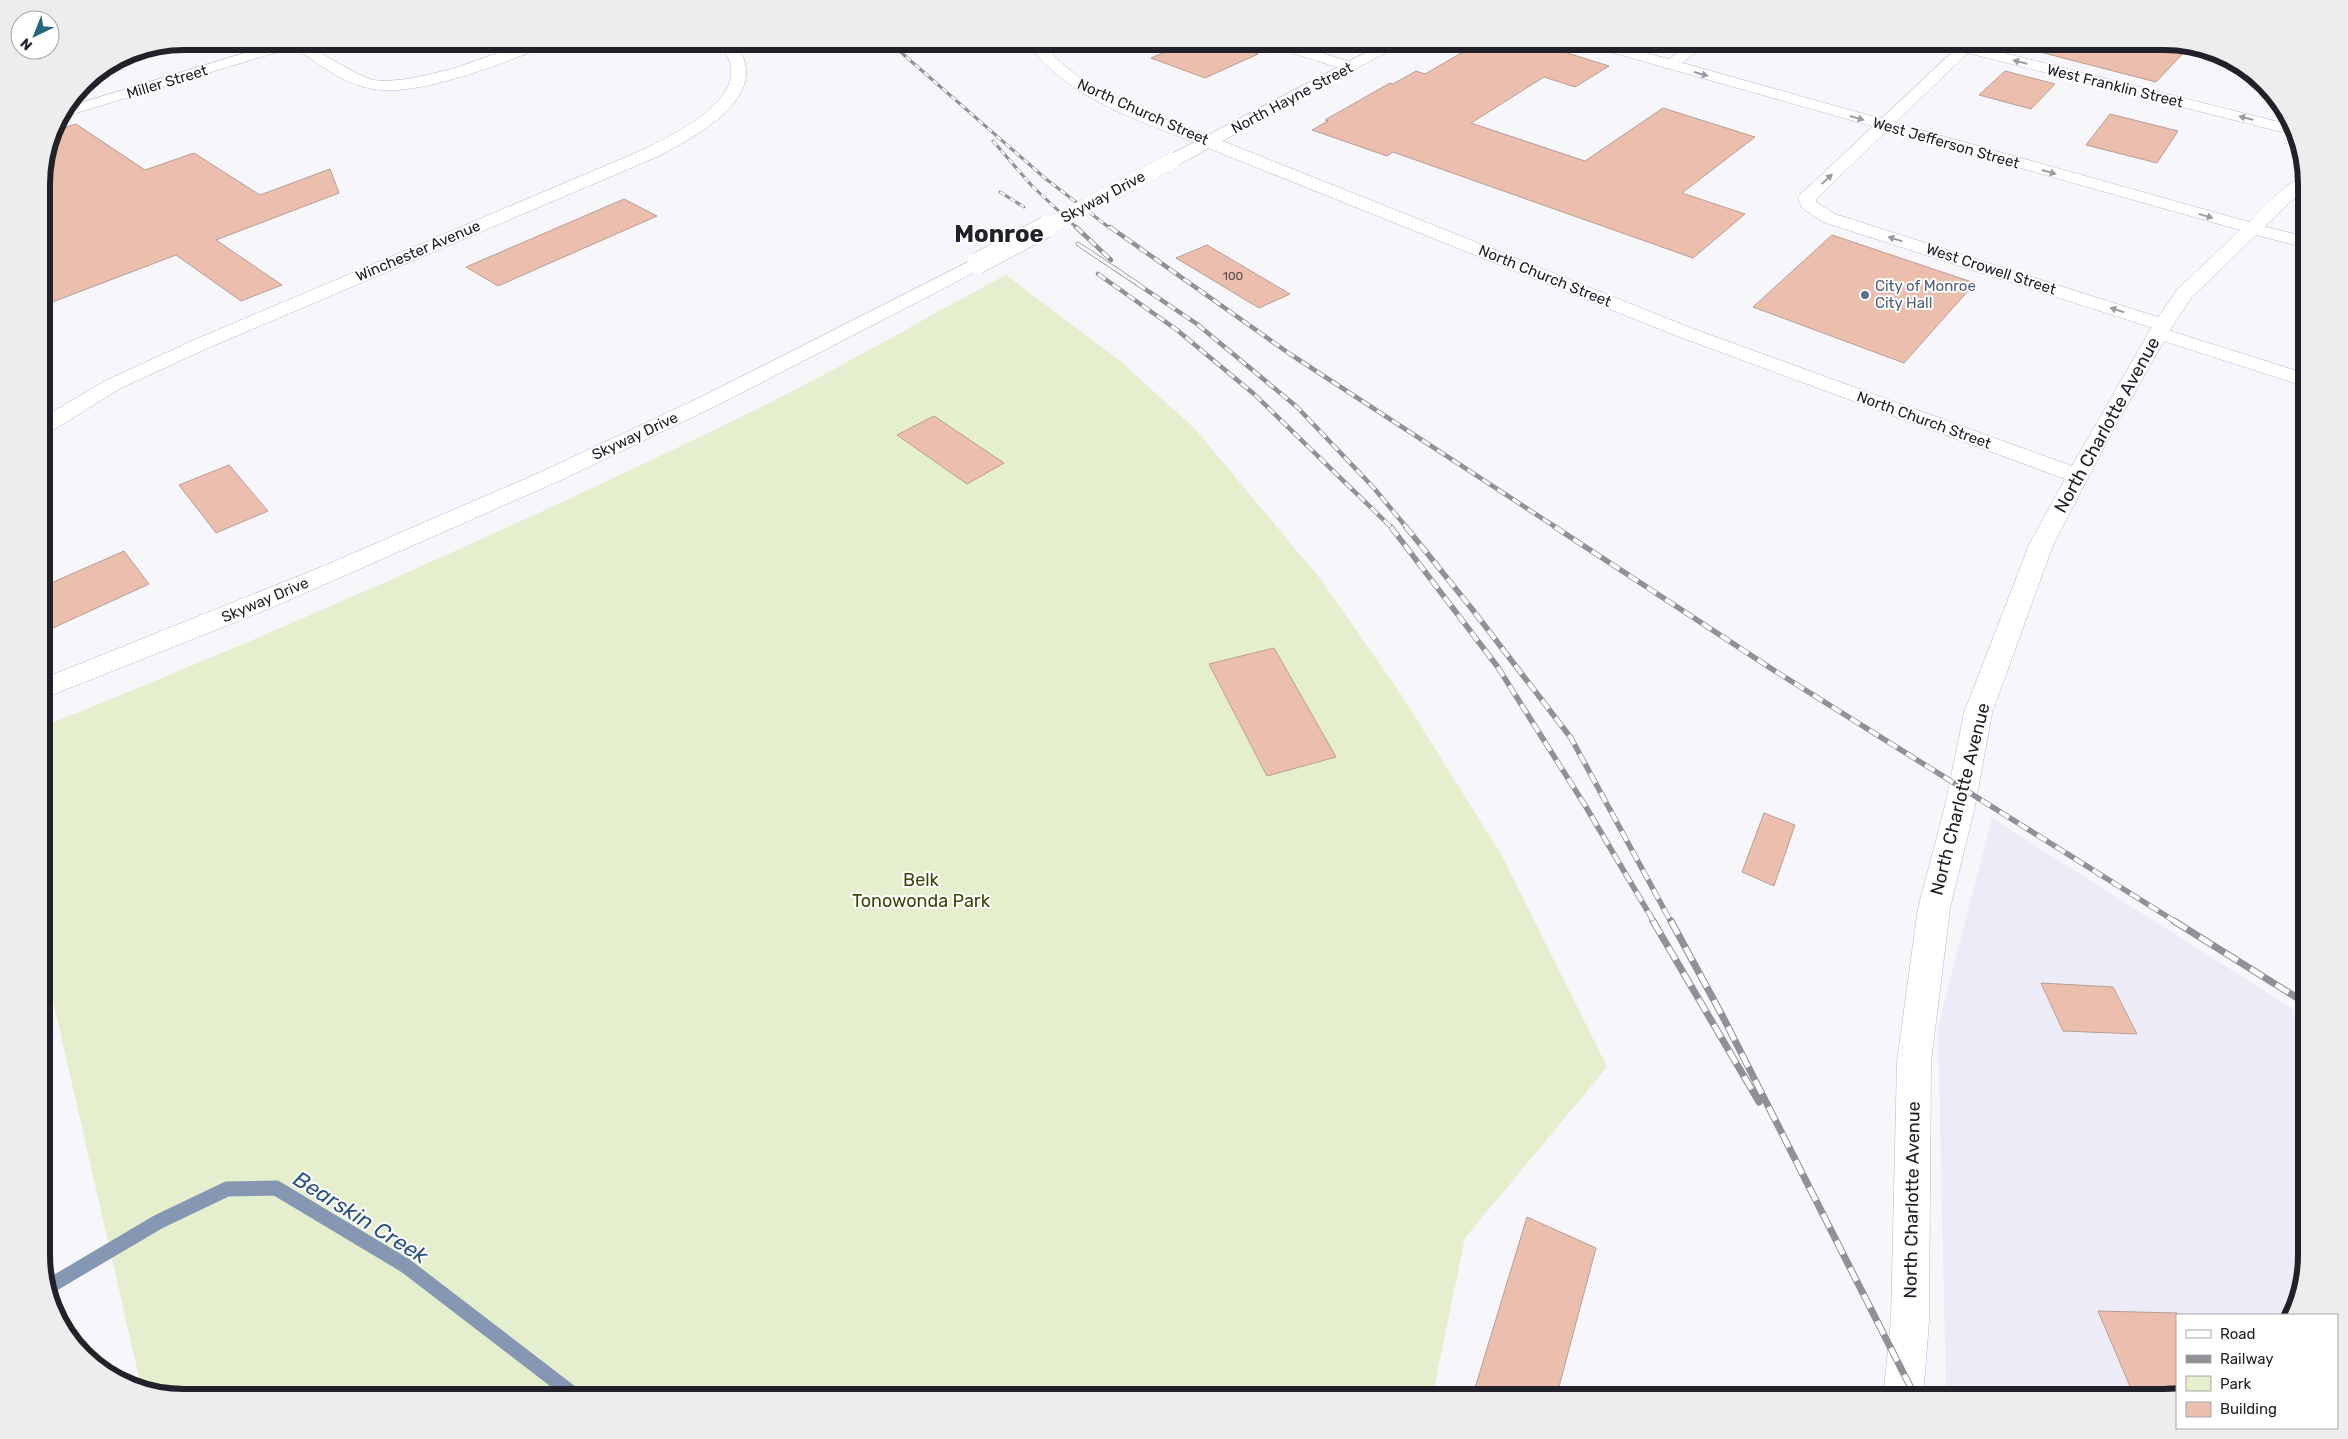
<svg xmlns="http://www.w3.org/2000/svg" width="2348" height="1439" viewBox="0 0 2348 1439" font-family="Rubik,sans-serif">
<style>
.built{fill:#ecebf7}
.green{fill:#e5eecd}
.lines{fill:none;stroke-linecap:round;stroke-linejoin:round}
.stream{stroke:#8597b2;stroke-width:15}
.building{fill:#ecbeae;stroke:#b79e95}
.minor-casing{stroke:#b9b7ce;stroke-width:1}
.tertiary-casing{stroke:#b9b7ce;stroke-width:1}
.secondary-casing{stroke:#b9b7ce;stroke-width:1}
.primary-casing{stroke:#b9b7ce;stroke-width:1}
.minor{fill:#fff;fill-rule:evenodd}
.tertiary{fill:#fff;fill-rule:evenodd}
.secondary{fill:#fff;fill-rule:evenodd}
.primary{fill:#fff;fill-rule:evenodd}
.rail-far3-casing{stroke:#919097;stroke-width:3}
.rail-far2-casing{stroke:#919097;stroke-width:4.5}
.rail-far1-casing{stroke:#919097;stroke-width:5.5}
.rail-casing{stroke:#919097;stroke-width:7}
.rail-far3{stroke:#fff;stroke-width:2;stroke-dasharray:6;stroke-linecap:butt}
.rail-far2{stroke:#fff;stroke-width:3;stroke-dasharray:9;stroke-linecap:butt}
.rail-far1{stroke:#fff;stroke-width:4;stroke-dasharray:11;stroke-linecap:butt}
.rail{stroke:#fff;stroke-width:5;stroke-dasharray:15;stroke-linecap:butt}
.primary-bridge-far1-casing{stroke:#b9b7ce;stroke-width:16;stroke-linecap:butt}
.primary-bridge-casing{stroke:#b9b7ce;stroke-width:22;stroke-linecap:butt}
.primary-bridge-far1{stroke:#fff;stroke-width:16}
.primary-bridge{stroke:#fff;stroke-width:21}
.oneway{fill:#9c9b9f}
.service-dot{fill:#5c6f8a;stroke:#fff;stroke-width:2}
.labels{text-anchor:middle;stroke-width:4;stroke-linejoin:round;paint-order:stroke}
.far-number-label{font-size:12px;fill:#54484b}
.far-street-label{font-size:15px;fill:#22212a;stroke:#fff}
.far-service-label{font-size:15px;fill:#4e5e75;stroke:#fff;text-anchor:start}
.street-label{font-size:18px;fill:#22212a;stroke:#fff}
.park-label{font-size:18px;fill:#3b4703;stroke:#fff}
.near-water-label{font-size:22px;font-style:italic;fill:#2e5381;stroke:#fff}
.far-town-label{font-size:24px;font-weight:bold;fill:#22212a;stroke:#fff}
.rim{fill:none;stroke:#22212a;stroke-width:6}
</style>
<rect width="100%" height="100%" fill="#f7f6fb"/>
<path class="built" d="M 1992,818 L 2307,1018 L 2307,1255 L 2291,1315 L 2177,1315 L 2177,1394 L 2164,1398 L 1951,1398 L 1946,1387 L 1938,1027 Z"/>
<path class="green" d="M 1006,275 L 1119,360 L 1195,429 L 1322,581 L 1404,699 L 1502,856 L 1607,1067 L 1465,1238 L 1432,1398 L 184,1398 L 141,1386 L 42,952 L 42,727 C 291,627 534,519 775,400 C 853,361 928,316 1006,275 Z"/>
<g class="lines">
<path class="stream" d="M 48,1287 L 158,1222 L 227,1189 L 276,1188 L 406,1266 L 578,1398"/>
</g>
<path class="building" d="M 1190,41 L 1223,41 L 1258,54 L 1205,78 L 1151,58 Z
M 1482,41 L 1529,41 L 1609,66 L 1575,87 L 1544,77 L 1471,123 L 1585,161 L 1663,108 L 1755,137 L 1682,193 L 1745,214 L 1693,258 L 1393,152 L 1387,156 L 1312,130 L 1328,121 L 1325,120 L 1390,83 L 1393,84 L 1416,71 L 1425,74 Z
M 2037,41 L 2164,41 L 2188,48 L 2156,82 L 2036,51 Z
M 2005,71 L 2055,84 L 2031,109 L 1979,95 Z
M 2110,114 L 2178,131 L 2157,163 L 2086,145 Z
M 76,124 L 145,170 L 194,153 L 260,195 L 330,169 L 339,193 L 216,240 L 282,285 L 241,301 L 176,255 L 42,306 L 42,175 L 51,132 Z
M 624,199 L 657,216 L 498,286 L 466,267 Z
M 1832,235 L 1975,283 L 1904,363 L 1753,307 Z
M 1207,245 L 1290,294 L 1259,308 L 1176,258 Z
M 934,416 L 1004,463 L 967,484 L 897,435 Z
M 229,465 L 268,511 L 216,533 L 179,485 Z
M 124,551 L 149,584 L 42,633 L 42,587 Z
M 1274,648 L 1336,757 L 1267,776 L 1209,664 Z
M 1764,813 L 1795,825 L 1774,886 L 1742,872 Z
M 2041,983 L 2113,987 L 2137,1034 L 2063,1031 Z
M 1527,1217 L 1596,1248 L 1556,1398 L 1472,1398 Z
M 2098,1311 L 2177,1313 L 2177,1394 L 2164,1398 L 2135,1398 Z"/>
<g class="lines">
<defs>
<path id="minor" d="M 284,41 L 307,41 L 327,57 L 356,73 L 372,80 L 386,81 L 408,79 L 452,69 L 532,41 L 554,41 L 552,44 C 506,61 412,102 364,87 C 338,80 316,62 294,47 L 60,118 L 67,107 Z
M 1026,41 L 1041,41 C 1083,95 1154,114 1215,138 L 1217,142 L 1215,146 L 1203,146 C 1140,120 1067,100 1026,41 Z
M 1262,41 L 1285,41 L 1356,64 L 1359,67 L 1351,72 L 1346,70 L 1264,44 Z
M 1694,41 L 1711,41 L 1675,68 L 1665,68 L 1662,65 L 1665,62 Z
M 1964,41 L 1980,41 L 1816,199 L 1816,202 L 1835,214 L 2170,321 L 2173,325 L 2170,329 L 2163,331 L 2156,329 L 1823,222 L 1802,208 L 1798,198 L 1801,194 Z
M 2251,223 L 2306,237 L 2306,248 L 2245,232 L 2242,228 L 2245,224 Z"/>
<path id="tertiary" d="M 716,41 L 731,41 C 735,47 742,53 744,60 C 759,104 690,139 659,156 L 208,348 L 121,388 L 50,432 L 42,433 L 42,418 L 107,380 L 194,340 L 647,148 C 675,133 745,101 729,60 C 727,53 720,47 716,41 Z
M 2158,327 L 2307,374 L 2307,387 L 2151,337 L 2148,333 L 2151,329 Z"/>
<path id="secondary" d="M 1580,41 L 1604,41 L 2249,222 C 2263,209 2288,179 2306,176 L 2306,189 L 2288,204 L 2191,298 L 2173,325 L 2112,432 L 2053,545 L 1992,713 L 1975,806 L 1950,908 L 1931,1062 L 1929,1321 L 1923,1398 L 1883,1398 L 1891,1321 L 1897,1062 L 1918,908 L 1945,806 L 1964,713 L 2029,545 L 2065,479 L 1677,336 L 1203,146 L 1201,142 L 1203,138 L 1215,138 L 1691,328 L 2072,466 L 2153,325 L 2177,290 L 2240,230 L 1582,44 Z
M 1930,41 L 1956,41 L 2291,125 L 2294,135 L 1932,44 Z"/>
<path id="primary" d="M 1388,41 L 1407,41 L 1178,165 L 1166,165 L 1164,161 L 1166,157 Z
M 978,257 L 985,259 L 987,263 L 985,267 L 720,404 L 559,481 L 271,608 L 42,699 L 42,679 L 326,565 L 543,471 L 705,395 Z"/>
</defs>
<use href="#minor" class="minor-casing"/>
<use href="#tertiary" class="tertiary-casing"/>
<use href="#secondary" class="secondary-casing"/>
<use href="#primary" class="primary-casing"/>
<use href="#minor" class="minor"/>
<use href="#tertiary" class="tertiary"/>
<use href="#secondary" class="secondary"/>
<use href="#primary" class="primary"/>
<defs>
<path id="rail-far3" d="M 888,41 L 1046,179 L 1111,229
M 993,141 L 1032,186 L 1078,229
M 1000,192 L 1024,207"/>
<path id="rail-far2" d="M 1076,227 L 1111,260
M 1110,227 L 1290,354 L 1557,528
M 1098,274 L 1177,330 L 1254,394 L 1392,528
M 1138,284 L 1078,244 L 1197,324 L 1297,407 L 1373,487 L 1407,528"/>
<path id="rail-far1" d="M 1391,527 L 1497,666 L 1586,807 L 1654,922
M 1406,527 L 1472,609 L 1571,738 L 1671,922
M 1555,527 L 1775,671 L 2176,922"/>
<path id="rail" d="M 1653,921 L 1759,1102
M 1671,921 L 1723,1017 L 1916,1398
M 2174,921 L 2307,1004"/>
</defs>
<use href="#rail-far3" class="rail-far3-casing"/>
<use href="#rail-far2" class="rail-far2-casing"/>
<use href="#rail-far1" class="rail-far1-casing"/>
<use href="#rail" class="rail-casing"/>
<use href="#rail-far3" class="rail-far3"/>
<use href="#rail-far2" class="rail-far2"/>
<use href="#rail-far1" class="rail-far1"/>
<use href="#rail" class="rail"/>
<defs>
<path id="primary-bridge-far1" d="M 1043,229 L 1172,161"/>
<path id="primary-bridge" d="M 978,263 L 1046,227"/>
</defs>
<use href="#primary-bridge-far1" class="primary-bridge-far1-casing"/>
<use href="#primary-bridge" class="primary-bridge-casing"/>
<use href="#primary-bridge-far1" class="primary-bridge-far1"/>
<use href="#primary-bridge" class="primary-bridge"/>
</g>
<defs><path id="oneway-solid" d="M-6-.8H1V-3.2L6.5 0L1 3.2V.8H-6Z" transform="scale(1.25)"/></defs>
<g class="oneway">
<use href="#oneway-solid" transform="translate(2020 62) rotate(-166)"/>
<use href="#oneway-solid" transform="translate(1701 74) rotate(15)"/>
<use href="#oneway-solid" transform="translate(1857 118) rotate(16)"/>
<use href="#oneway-solid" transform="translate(2246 118) rotate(-166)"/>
<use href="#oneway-solid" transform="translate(2049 172) rotate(16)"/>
<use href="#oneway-solid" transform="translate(1827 179) rotate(-43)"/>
<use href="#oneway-solid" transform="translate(2206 216) rotate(16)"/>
<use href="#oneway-solid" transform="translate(1895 239) rotate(-162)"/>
<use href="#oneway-solid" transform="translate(2117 310) rotate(-162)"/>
</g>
<circle class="service-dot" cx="1865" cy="295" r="5"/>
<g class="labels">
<g class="far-number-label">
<text x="1233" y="280">100</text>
</g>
<g class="far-street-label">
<text transform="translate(167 82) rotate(-17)" y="5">Miller Street</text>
<text transform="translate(2115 86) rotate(14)" y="5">West Franklin Street</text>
<text transform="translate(1292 98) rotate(-28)" y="5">North Hayne Street</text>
<text transform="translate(1143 112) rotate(24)" y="5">North Church Street</text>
<text transform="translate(1946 143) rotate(16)" y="5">West Jefferson Street</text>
<text transform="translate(1103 197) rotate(-28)" y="5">Skyway Drive</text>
<text transform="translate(418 251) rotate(-23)" y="5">Winchester Avenue</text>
<text transform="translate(1991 269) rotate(18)" y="5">West Crowell Street</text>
<text transform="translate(1545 276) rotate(22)" y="5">North Church Street</text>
<text transform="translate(1924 420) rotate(20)" y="5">North Church Street</text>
<text transform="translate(635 436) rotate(-25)" y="5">Skyway Drive</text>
<text transform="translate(265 600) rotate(-23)" y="5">Skyway Drive</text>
</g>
<g class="far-service-label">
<text x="1875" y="291">City of Monroe<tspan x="1875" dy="17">City Hall</tspan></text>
</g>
<g class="street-label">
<text transform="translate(2107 425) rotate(-61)" y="6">North Charlotte Avenue</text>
<text transform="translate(1960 799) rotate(-76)" y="6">North Charlotte Avenue</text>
<text transform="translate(1912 1200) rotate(-89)" y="6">North Charlotte Avenue</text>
</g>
<g class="park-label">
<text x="921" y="886">Belk<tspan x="921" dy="21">Tonowonda Park</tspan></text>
</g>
<g class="near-water-label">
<text transform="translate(361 1217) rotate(32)" y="8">Bearskin Creek</text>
</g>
<g class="far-town-label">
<text x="999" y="242">Monroe</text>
</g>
</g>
<path d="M0 0H2348V1439H0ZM184 50H2164A134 134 0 0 1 2298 184V1255A134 134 0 0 1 2164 1389H184A134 134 0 0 1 50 1255V184A134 134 0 0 1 184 50Z" fill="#ededee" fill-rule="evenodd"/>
<path class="rim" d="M184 50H2164A134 134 0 0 1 2298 184V1255A134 134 0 0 1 2164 1389H184A134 134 0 0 1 50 1255V184A134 134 0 0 1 184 50Z"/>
<rect x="2176" y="1314" width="162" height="115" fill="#ffffff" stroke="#a7a6aa"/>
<rect x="2186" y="1330" width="25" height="8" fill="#ffffff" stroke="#a7a6aa"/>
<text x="2220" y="1339" font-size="15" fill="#22212a">Road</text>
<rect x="2186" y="1355" width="25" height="8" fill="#919097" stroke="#a7a6aa"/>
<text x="2220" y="1364" font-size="15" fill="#22212a">Railway</text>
<rect x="2186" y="1376" width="25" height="15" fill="#e5eecd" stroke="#a7a6aa"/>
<text x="2220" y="1389" font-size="15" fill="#22212a">Park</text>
<rect x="2186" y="1402" width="25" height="15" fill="#ecbeae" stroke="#a7a6aa"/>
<text x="2220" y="1414" font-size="15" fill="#22212a">Building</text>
<g transform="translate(35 35) rotate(223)"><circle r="24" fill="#ffffff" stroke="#a7a6aa"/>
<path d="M0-4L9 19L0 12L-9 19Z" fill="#25677a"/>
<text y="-8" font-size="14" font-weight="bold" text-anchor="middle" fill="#22212a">N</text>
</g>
</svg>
